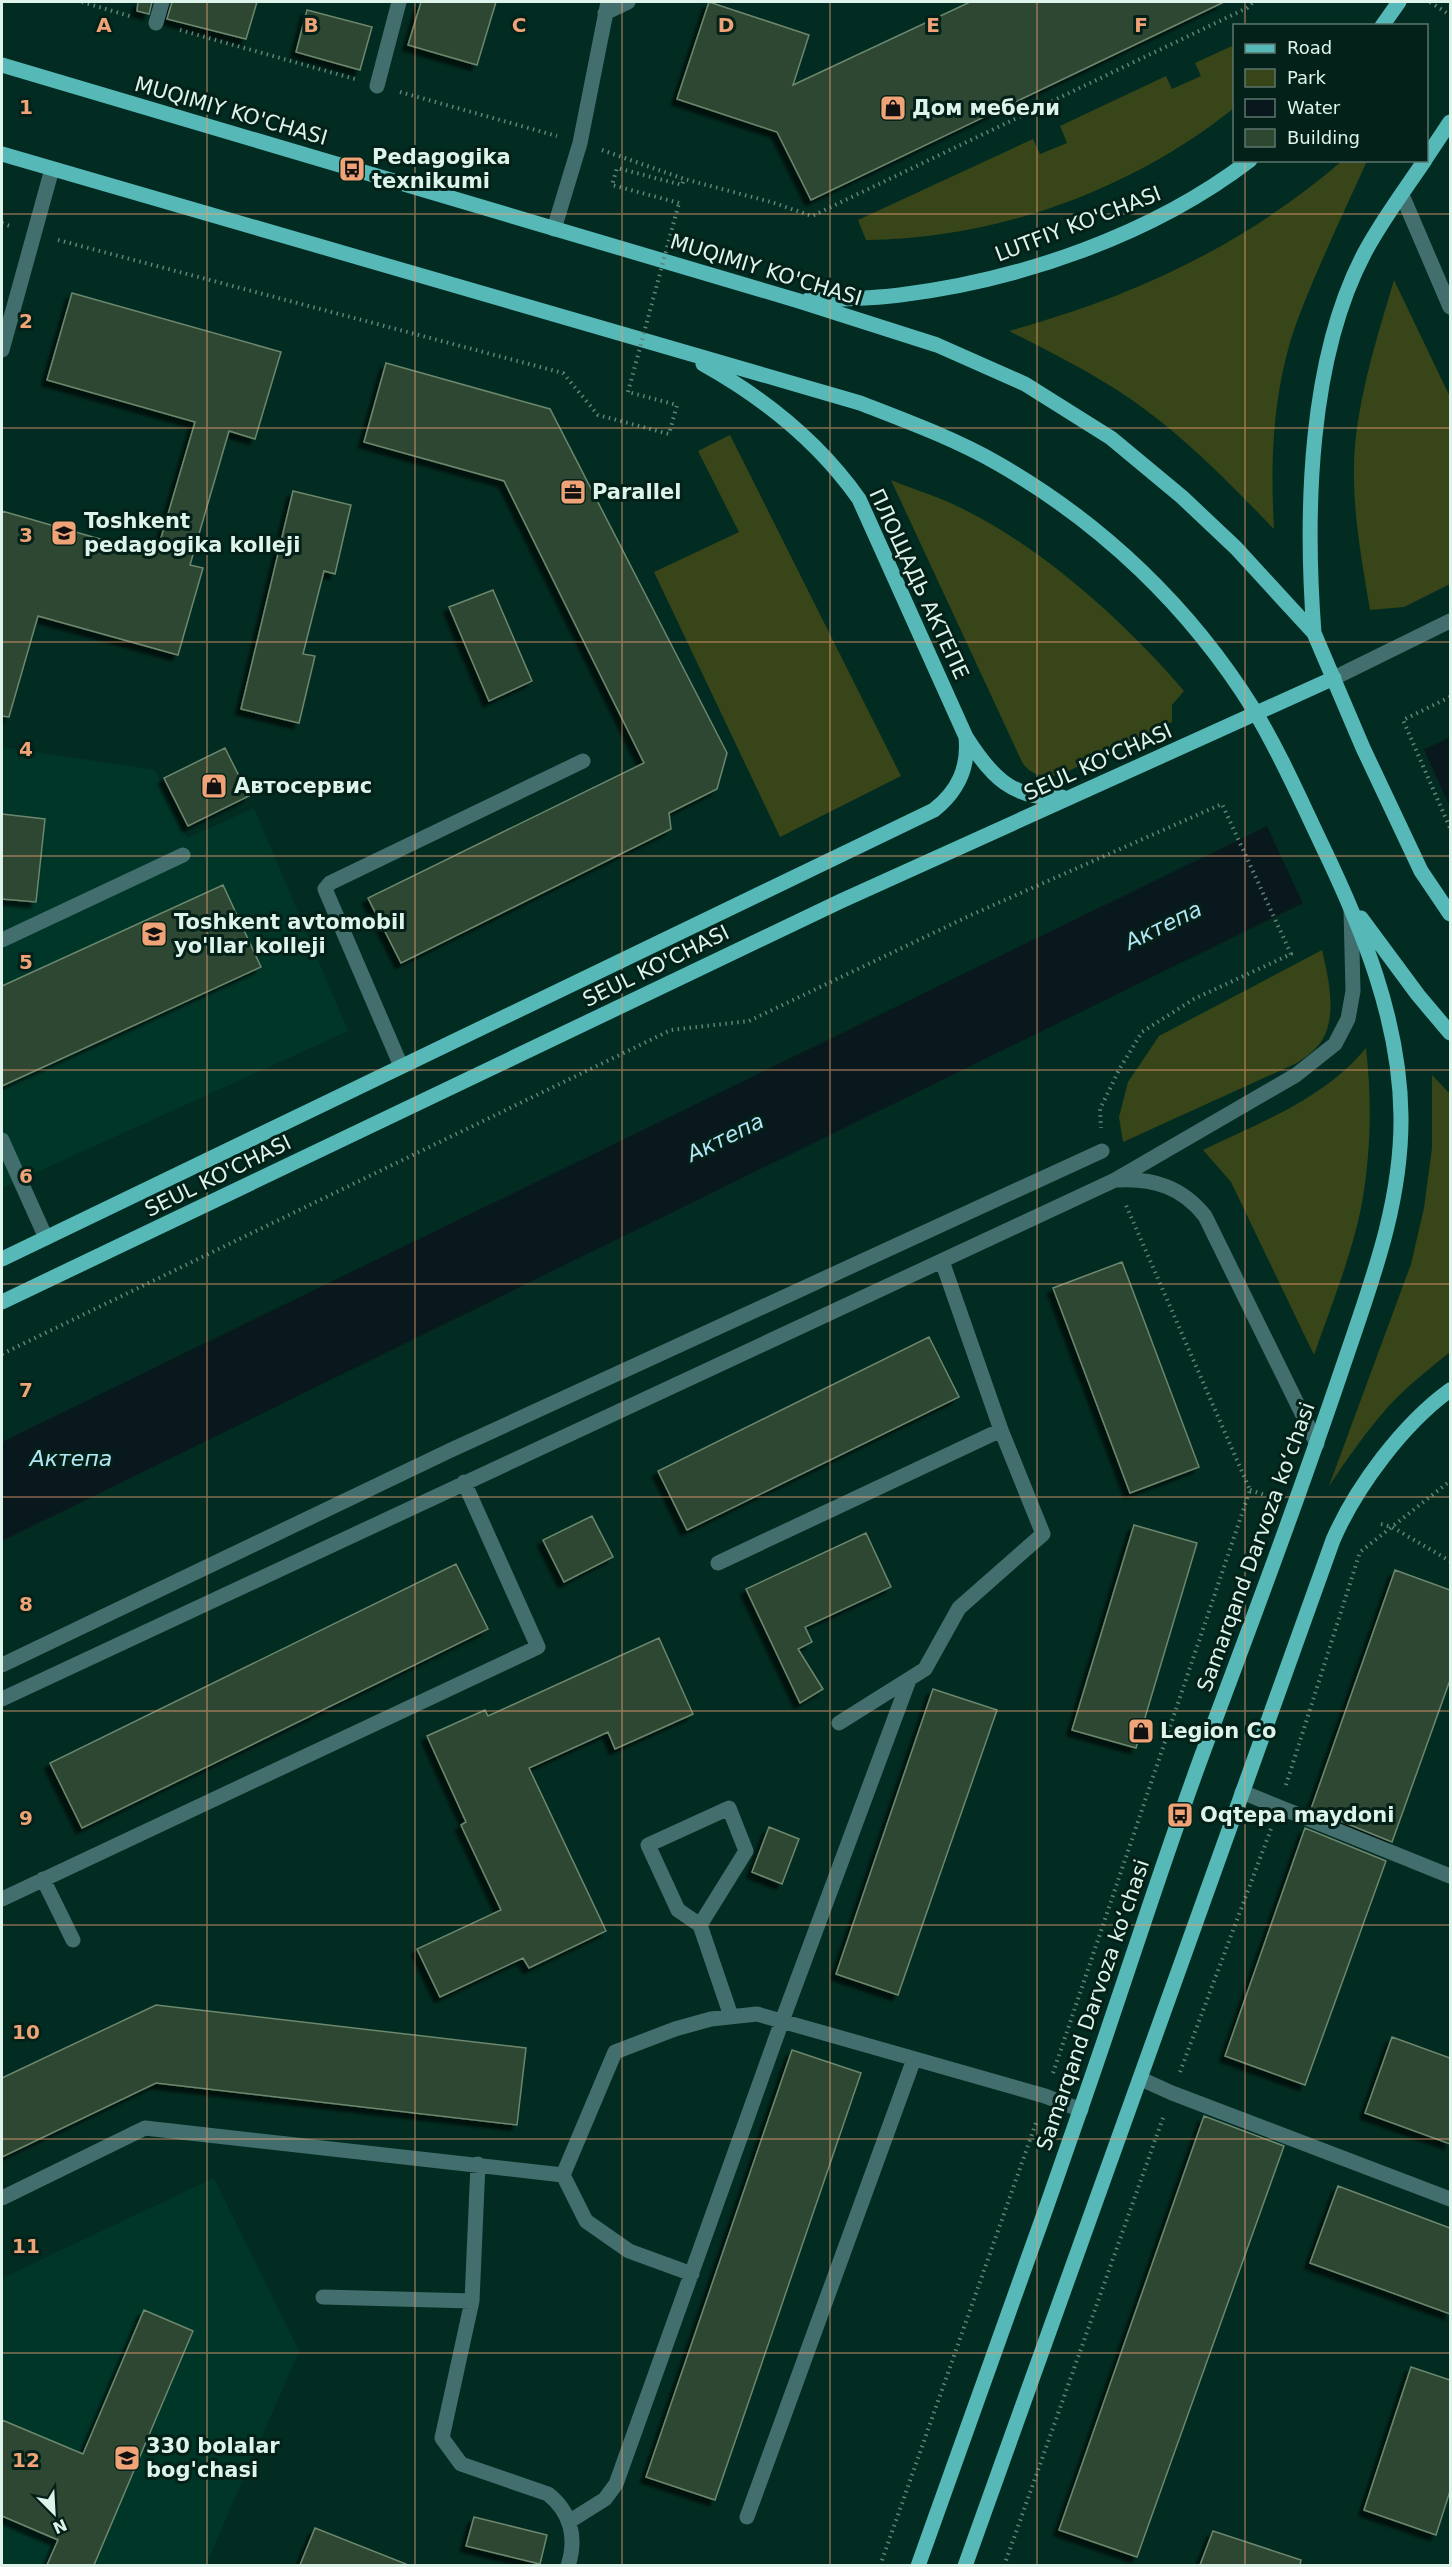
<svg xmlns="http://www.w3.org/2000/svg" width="1452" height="2567" viewBox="0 0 1452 2567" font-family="'DejaVu Sans',sans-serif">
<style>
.built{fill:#003628}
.green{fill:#384518}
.water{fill:#09181c}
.pier{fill:#022c21}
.building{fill:#2d4730;stroke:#6c876e;stroke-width:1.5;filter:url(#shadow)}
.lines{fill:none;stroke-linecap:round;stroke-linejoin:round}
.path{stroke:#618378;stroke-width:4;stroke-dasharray:1.5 4.5;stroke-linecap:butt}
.minor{stroke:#426f6e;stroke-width:15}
.major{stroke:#56b9b8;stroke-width:15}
.path-bridge{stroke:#618378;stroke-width:4;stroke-dasharray:1.5 4.5;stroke-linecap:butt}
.grid{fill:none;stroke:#efa376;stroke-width:1.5;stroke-opacity:0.55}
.labels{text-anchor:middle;stroke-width:6;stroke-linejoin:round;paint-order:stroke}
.poi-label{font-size:21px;font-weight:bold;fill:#def4eb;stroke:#032118;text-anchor:start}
.street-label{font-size:21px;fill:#def4eb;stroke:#032118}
.water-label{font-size:22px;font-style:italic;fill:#b3e6f5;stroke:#032118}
.grid-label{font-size:20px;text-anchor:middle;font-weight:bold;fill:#efa376;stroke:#032118;stroke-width:6;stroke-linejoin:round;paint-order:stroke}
</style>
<defs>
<filter id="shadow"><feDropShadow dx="-5.5" dy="5.5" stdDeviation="1.5" flood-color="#0009"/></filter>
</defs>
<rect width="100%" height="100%" fill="#022c21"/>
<path class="built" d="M 2,747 L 155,770 L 187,838 L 254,808 L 348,1031 L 2,1188 Z
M 214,2178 L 299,2351 L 206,2565 L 2,2565 L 2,2278 Z"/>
<path class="green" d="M 1234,45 L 1234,108 C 1132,190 997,239 866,240 L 858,220 L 1033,139 L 1040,154 L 1067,143 L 1060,126 L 1166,76 L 1172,89 L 1201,76 L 1195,63 Z
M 1342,161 L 1367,161 C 1344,212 1319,264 1299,316 C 1273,384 1270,458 1274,529 C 1234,488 1194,446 1147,411 C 1105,379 1056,355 1009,331 C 1135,296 1243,246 1342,161 Z
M 1394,280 L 1450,397 L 1450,584 L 1404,607 L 1370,610 C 1363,568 1355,525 1354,482 C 1352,414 1375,345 1394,280 Z
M 730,435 L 901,776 L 780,837 L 654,572 L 739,532 L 698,451 Z
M 891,480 C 915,490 940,497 963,509 C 1043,548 1127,624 1184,691 L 1172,705 L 1172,722 L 1060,775 C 1045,778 1033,776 1023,764 Z
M 1322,950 C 1329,980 1340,1025 1315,1049 C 1310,1054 1303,1059 1297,1063 L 1123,1142 L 1119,1117 L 1128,1082 L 1159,1036 Z
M 1366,1048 C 1372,1100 1371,1151 1362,1203 C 1352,1255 1331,1306 1314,1355 L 1231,1182 L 1203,1150 C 1261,1122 1324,1099 1366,1048 Z
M 1432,1075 L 1450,1094 L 1450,1352 C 1429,1369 1406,1387 1387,1408 C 1366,1432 1347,1459 1329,1486 L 1411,1264 L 1424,1208 L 1432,1148 Z"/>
<path class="water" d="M 1450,737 L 1450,831 L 2,1541 L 2,1442 Z"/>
<path class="pier" d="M 1423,747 L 1450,807 L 1450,835 L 1304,906 L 1266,824 Z"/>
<path class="building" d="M 138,2 L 152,2 L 149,14 L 137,11 Z
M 172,2 L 257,2 L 246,39 L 167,19 Z
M 421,2 L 496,2 L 477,65 L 408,45 Z
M 709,2 L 809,35 L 793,85 L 970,2 L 1224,2 L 811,200 L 777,132 L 677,99 Z
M 307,10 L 372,27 L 360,70 L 296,52 Z
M 72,293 L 281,352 L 255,439 L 229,431 L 190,565 L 203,568 L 178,655 L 38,616 L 9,717 L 2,716 L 2,511 L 156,555 L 195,422 L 47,380 Z
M 386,363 L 550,409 L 727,753 L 717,789 L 669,813 L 671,829 L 401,963 L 368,898 L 644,763 L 504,481 L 364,442 Z
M 293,491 L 351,505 L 335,574 L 324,571 L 303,654 L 315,656 L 299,723 L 241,709 Z
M 493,590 L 532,681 L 489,701 L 449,607 Z
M 225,748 L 249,796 L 188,826 L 164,778 Z
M 2,814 L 45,819 L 36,902 L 2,899 Z
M 223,885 L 261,967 L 2,1086 L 2,986 Z
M 1122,1262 L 1199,1467 L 1130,1493 L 1053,1288 Z
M 929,1337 L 959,1397 L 687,1530 L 658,1471 Z
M 592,1516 L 613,1557 L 564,1582 L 543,1540 Z
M 1134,1525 L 1197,1543 L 1136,1748 L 1072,1730 Z
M 866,1533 L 891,1587 L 805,1627 L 812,1642 L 798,1649 L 823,1689 L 800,1703 L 746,1589 Z
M 456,1564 L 488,1629 L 82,1828 L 50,1763 Z
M 1395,1570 L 1450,1590 L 1450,1680 L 1392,1842 L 1311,1809 Z
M 659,1638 L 693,1714 L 615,1749 L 608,1732 L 529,1768 L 606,1931 L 529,1968 L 523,1958 L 440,1997 L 417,1949 L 501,1910 L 461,1825 L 466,1822 L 427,1736 L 485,1710 L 488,1716 Z
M 933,1689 L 997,1710 L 898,1995 L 836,1974 Z
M 769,1827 L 799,1839 L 782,1884 L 752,1872 Z
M 1305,1828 L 1386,1861 L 1305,2085 L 1225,2056 Z
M 156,2005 L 526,2048 L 517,2125 L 156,2083 L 2,2157 L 2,2078 Z
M 1392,2037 L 1450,2058 L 1450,2144 L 1365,2113 Z
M 792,2050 L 861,2073 L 715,2500 L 646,2477 Z
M 1204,2116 L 1284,2146 L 1137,2557 L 1059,2530 Z
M 1338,2186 L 1450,2228 L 1450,2314 L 1310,2263 Z
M 144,2310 L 193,2331 L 94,2565 L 47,2565 L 58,2540 L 2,2516 L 2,2420 L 83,2454 Z
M 1411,2367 L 1450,2380 L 1450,2491 L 1436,2535 L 1364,2510 Z
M 474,2517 L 547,2535 L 540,2564 L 466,2546 Z
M 315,2528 L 406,2564 L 405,2565 L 300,2565 Z
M 1213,2531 L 1301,2560 L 1300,2565 L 1200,2565 Z"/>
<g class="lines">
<path class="path" d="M 82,2 L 133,17
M 1430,2 L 1450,15
M 180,30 L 355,79
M 400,92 L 557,136
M 602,150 L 684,179 L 771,202 L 812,216 L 1247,8 L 1253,2
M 679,203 L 612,185 L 617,168 L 682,185 L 684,179
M 2,223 L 10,226
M 58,240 L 563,373 L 598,415 L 669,434 L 677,405 L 628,392
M 1450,697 L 1403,720 L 1450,828
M 2,1354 L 671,1030 L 749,1021 L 971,915 L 1222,804 L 1291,954 L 1194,999 L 1142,1032 L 1120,1068 L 1100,1109 L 1101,1128
M 1250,1490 L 1271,1497
M 1381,1524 L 1392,1527 L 1450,1561
M 1286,1785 L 1360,1552 L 1450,1481
M 1180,2072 L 1271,1829
M 1053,2073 L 1250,1490 L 1125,1203
M 880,2566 L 1037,2120
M 1004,2566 L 1164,2115"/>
<path class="minor" d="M 605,13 L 628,2
M 156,23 L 162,2
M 377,86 L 399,2
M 1402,195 L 1450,307
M 554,229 L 580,143 L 608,2
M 2,350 L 52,169
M 1334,678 L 1450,621
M 2,940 L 183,855
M 401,1066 L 325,889 L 330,883 L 583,761
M 2,1140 L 46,1238
M 1118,1180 C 1153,1178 1182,1187 1205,1216 L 1317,1444
M 718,1563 L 1001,1430 L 942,1261
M 2,1665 L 451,1450 L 1102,1151
M 2,1699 L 1115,1180 L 1296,1075 L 1335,1044 L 1348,1019 L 1353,991 L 1351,910
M 839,1723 L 925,1669 L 959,1608 L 1043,1534 L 1001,1430
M 1242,1792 L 1450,1876
M 43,1879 L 73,1940
M 2,1899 L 538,1647 L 464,1482
M 700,1925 L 678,1910 L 648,1845 L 729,1808 L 746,1851 L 700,1925 L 731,2016
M 1141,2079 L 1172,2093 L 1450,2199
M 478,2164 L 472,2301 L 442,2438 L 461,2464 L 548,2494 C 571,2512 577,2538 568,2566
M 563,2175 L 586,2221 L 629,2251 L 692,2274
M 2,2198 L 145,2128 L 563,2175 L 615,2052 L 675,2029 L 711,2019 L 757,2014 L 1045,2096 L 1081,2110
M 323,2297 L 472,2301
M 747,2517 L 914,2059
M 570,2521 L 605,2499 L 616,2484 L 782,2021 L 909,1680"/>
<path class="major" d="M 1382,26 L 1399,2
M 2,65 L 799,301 L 937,345 L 1025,384 L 1111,438 L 1182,497 L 1236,548 L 1314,633 L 1363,748 L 1421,871 L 1450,914
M 2,154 L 860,403 C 906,421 953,438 997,463 C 1102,523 1190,607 1254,710 C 1280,753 1300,799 1321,843 C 1362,928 1400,1020 1401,1116 C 1402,1205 1370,1286 1342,1369 C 1298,1499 1250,1627 1202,1755 C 1159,1872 1122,1991 1081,2108 C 1028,2261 973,2413 918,2566
M 1426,158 L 1450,122
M 808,300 C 838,299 869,299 900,295 C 1021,280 1152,235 1250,160
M 703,364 C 764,398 818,441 859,499 L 966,737 C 990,775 1013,801 1062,797
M 1314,633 C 1305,514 1308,359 1365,252 C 1382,220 1404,191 1425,160
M 1361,918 L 1418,995 L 1450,1033
M 2,1259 L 934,810 C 958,791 969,768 966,737
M 2,1302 L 841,901 L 1334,678
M 965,2566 L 1333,1540 C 1356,1487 1403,1424 1450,1390"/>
<path class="path-bridge" d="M 628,392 L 679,203"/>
</g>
<path class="grid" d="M 207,2 L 207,2566M 415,2 L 415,2566M 622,2 L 622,2566M 830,2 L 830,2566M 1037,2 L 1037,2566M 1245,2 L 1245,26M 1245,160 L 1245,2566M 2,214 L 1450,214M 2,428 L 1450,428M 2,642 L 1450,642M 2,856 L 1450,856M 2,1070 L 1450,1070M 2,1284 L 1450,1284M 2,1497 L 1450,1497M 2,1711 L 1450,1711M 2,1925 L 1450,1925M 2,2139 L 1450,2139M 2,2353 L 1450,2353"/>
<defs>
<symbol id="shop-square" viewBox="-11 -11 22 22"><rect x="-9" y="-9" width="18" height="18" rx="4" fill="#efa376" stroke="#032118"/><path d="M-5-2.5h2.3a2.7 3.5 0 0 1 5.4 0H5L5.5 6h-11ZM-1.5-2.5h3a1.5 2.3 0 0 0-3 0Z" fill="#111"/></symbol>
<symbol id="bus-square" viewBox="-11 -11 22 22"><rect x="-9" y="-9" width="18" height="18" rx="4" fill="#efa376" stroke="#032118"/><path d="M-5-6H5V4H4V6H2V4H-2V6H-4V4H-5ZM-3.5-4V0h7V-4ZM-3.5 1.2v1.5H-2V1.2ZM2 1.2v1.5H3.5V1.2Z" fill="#111"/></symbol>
<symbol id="office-square" viewBox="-11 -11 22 22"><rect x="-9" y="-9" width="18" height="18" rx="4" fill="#efa376" stroke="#032118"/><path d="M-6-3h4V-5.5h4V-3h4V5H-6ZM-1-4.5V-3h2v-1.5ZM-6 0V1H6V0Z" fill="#111"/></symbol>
<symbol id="university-square" viewBox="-11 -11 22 22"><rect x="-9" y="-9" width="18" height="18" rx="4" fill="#efa376" stroke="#032118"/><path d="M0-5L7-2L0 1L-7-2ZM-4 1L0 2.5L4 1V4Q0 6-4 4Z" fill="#111"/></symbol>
<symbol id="school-square" viewBox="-11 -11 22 22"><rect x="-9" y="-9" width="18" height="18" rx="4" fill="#efa376" stroke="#032118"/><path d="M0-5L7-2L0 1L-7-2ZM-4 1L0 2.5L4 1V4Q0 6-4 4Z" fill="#111"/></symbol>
</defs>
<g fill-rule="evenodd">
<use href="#shop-square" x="878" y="93" width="30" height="30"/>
<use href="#bus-square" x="337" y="154" width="30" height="30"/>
<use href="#office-square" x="558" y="477" width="30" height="30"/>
<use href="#university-square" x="49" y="518" width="30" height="30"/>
<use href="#shop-square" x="199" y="771" width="30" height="30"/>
<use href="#university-square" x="139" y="919" width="30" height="30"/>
<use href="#shop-square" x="1126" y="1716" width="30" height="30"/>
<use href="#bus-square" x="1165" y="1800" width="30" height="30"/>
<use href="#school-square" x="112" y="2443" width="30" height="30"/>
</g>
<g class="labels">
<g class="poi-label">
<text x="912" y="115">Дом мебели</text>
<text x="372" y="164">Pedagogika<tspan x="372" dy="24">texnikumi</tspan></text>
<text x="592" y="499">Parallel</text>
<text x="84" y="528">Toshkent<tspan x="84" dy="24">pedagogika kolleji</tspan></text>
<text x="234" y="793">Автосервис</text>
<text x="174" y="929">Toshkent avtomobil<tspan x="174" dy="24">yo'llar kolleji</tspan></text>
<text x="1160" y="1738">Legion Co</text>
<text x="1200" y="1822">Oqtepa maydoni</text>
<text x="146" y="2453">330 bolalar<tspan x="146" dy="24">bog'chasi</tspan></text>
</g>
<g class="street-label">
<text transform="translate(231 111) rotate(16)" y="7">MUQIMIY KO'CHASI</text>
<text transform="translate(1078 224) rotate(-21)" y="7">LUTFIY KO'CHASI</text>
<text transform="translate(766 270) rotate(17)" y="7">MUQIMIY KO'CHASI</text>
<text transform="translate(919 584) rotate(65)" y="7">ПЛОЩАДЬ АКТЕПЕ</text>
<text transform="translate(1098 762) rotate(-24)" y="7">SEUL KO'CHASI</text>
<text transform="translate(656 966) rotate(-26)" y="7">SEUL KO'CHASI</text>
<text transform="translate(218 1176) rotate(-26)" y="7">SEUL KO'CHASI</text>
<text transform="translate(1256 1547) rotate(-70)" y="7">Samarqand Darvoza koʻchasi</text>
<text transform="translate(1093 2005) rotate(-71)" y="7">Samarqand Darvoza koʻchasi</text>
</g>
<g class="water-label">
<text transform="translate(1163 925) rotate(-26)" y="8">Актепа</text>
<text transform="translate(725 1137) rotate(-26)" y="8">Актепа</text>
<text x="71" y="1466">Актепа</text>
</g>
</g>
<g class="grid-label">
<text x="104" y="32">A</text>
<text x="311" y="32">B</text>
<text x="519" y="32">C</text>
<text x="726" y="32">D</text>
<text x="933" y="32">E</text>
<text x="1141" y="32">F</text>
<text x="26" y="114">1</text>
<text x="26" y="328">2</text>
<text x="26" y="542">3</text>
<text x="26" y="756">4</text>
<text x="26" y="969">5</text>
<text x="26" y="1183">6</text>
<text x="26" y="1397">7</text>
<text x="26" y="1611">8</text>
<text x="26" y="1825">9</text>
<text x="26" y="2039">10</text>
<text x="26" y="2253">11</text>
<text x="26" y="2467">12</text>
</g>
<rect width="1452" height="2567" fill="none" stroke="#def4eb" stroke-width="6"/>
<rect x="1233" y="24" width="195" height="138" fill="#032118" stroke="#5b756c" stroke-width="1.5"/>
<rect x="1245" y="44" width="30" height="9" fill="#56b9b8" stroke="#5b756c" stroke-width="1.5"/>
<text x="1287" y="54" font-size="18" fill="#def4eb">Road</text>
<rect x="1245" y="69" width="30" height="18" fill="#384518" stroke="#5b756c" stroke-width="1.5"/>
<text x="1287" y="84" font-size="18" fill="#def4eb">Park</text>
<rect x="1245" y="99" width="30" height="18" fill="#09181c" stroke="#5b756c" stroke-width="1.5"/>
<text x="1287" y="114" font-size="18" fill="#def4eb">Water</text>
<rect x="1245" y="129" width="30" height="18" fill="#2d4730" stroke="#5b756c" stroke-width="1.5"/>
<text x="1287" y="144" font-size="18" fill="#def4eb">Building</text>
<g transform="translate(54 2513) rotate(156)" stroke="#032118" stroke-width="4.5" paint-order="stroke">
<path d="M0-4.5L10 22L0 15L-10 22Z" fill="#def4eb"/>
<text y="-9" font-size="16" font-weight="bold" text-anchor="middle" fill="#def4eb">N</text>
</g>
</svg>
